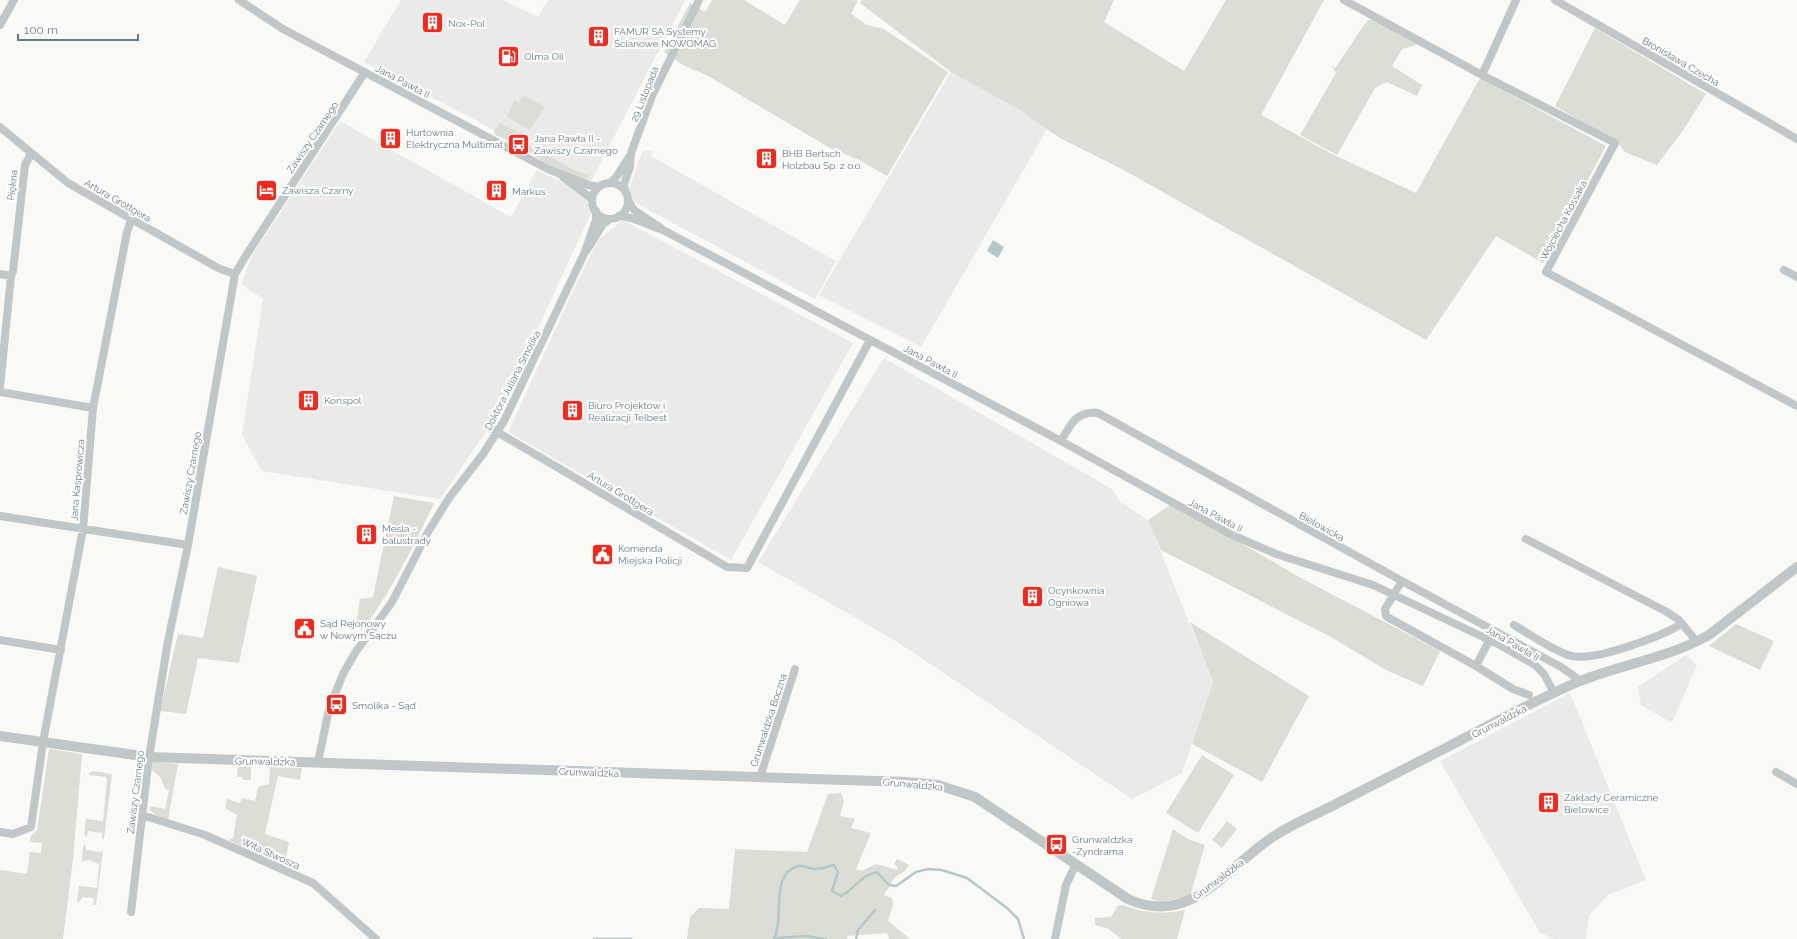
<svg xmlns="http://www.w3.org/2000/svg" width="1797" height="939" viewBox="0 0 1797 939" font-family="Raleway,sans-serif">
<style>
.built{fill:#eaeae9}
.green{fill:#daded5}
.water{fill:#b5c8c9}
.lines{fill:none;stroke-linecap:round;stroke-linejoin:round}
.stream{stroke:#b5c8c9;stroke-width:2.5}
.minor{stroke:#bfc7c9;stroke-width:8}
.tertiary{stroke:#bfc7c9;stroke-width:10}
.labels{text-anchor:middle;stroke-width:4;stroke-linejoin:round;paint-order:stroke}
.poi-label{font-size:10px;fill:#617a84;stroke:#fff;text-anchor:start}
.street-label{font-size:10px;fill:#617a84;stroke:#fff}
</style>
<rect width="100%" height="100%" fill="#f9f9f6"/>
<path class="built" d="M 401,0 L 503,0 L 538,17 L 548,0 L 685,0 L 590,183 L 479,122 L 364,62 Z
M 951,72 L 1020,110 L 1047,129 L 921,347 L 819,295 Z
M 340,121 L 511,217 L 537,170 L 585,194 L 587,203 L 593,209 L 498,414 L 440,499 L 262,471 L 242,435 L 263,299 L 241,284 L 252,255 Z
M 653,150 L 651,156 L 836,261 L 815,299 L 630,200 L 629,189 L 642,152 Z
M 623,220 L 853,343 L 731,560 L 508,432 L 577,282 L 599,239 Z
M 884,358 L 1112,489 L 1120,502 L 1148,520 L 1213,682 L 1182,773 L 1132,799 L 896,641 L 758,562 Z
M 1686,655 L 1697,665 L 1672,723 L 1641,705 L 1638,687 Z
M 1570,693 L 1646,880 L 1608,895 L 1589,915 L 1586,939 L 1555,939 L 1540,933 L 1440,761 Z"/>
<path class="green" d="M 712,0 L 744,0 L 785,25 L 800,0 L 858,0 L 851,14 L 867,25 L 884,29 L 948,72 L 887,176 L 859,160 L 830,148 L 708,76 L 681,64 L 664,52 L 690,3 L 705,12 Z
M 862,0 L 1114,0 L 1104,22 L 1184,71 L 1226,0 L 1324,0 L 1261,115 L 1332,154 L 1416,193 L 1480,78 L 1606,146 L 1543,263 L 1496,236 L 1426,340 L 1120,168 L 1058,137 L 1020,110 L 951,72 L 860,3 Z
M 1368,20 L 1378,20 L 1419,44 L 1402,49 L 1392,66 L 1422,85 L 1417,96 L 1387,82 L 1375,88 L 1337,155 L 1300,135 L 1336,73 L 1332,66 L 1335,68 C 1347,52 1356,35 1368,20 Z
M 1595,28 L 1706,94 L 1684,129 L 1657,165 L 1625,152 L 1619,144 L 1555,106 Z
M 524,95 L 545,107 L 530,130 L 507,117 L 514,100 L 519,102 Z
M 500,123 L 528,137 L 524,143 L 576,171 L 589,175 L 585,183 L 545,163 L 523,148 L 496,135 L 493,132 Z
M 394,496 L 434,503 C 413,548 391,591 362,631 L 356,626 L 360,599 L 373,597 Z
M 1173,503 L 1299,577 L 1440,651 L 1423,686 L 1386,670 L 1331,637 L 1161,550 L 1148,520 Z
M 218,567 L 257,576 L 239,663 L 198,658 L 186,714 L 160,711 L 178,634 L 203,638 Z
M 1190,622 L 1309,696 L 1262,782 L 1192,744 L 1213,682 Z
M 1736,624 L 1774,641 L 1760,670 L 1709,646 Z
M 49,749 L 82,754 L 73,859 L 63,939 L 0,939 L 0,870 L 27,874 L 30,852 L 41,853 L 42,843 L 30,842 L 30,837 L 37,830 Z
M 1202,755 L 1234,775 L 1198,833 L 1166,813 Z
M 152,761 L 178,764 L 168,820 L 156,815 L 150,810 L 150,806 L 165,809 L 169,790 L 165,789 L 161,778 L 151,769 Z
M 238,766 L 251,766 L 251,780 L 243,780 L 242,777 L 237,777 Z
M 270,767 L 302,768 L 300,780 L 278,776 L 265,834 L 289,842 L 284,867 L 228,840 L 233,838 L 237,815 L 225,808 L 227,799 L 240,803 L 242,798 L 255,801 L 258,787 L 269,784 Z
M 93,771 L 112,774 L 104,839 L 102,838 L 102,833 L 88,831 L 87,837 L 84,834 L 86,819 L 103,821 L 107,780 L 106,777 L 89,775 L 89,773 Z
M 841,793 L 844,801 L 840,816 L 855,819 L 851,828 L 871,833 L 856,869 L 861,871 L 876,864 L 897,870 L 898,867 L 894,864 L 897,859 L 909,865 L 905,871 L 895,877 L 884,895 L 892,898 L 893,905 L 888,921 L 910,939 L 889,939 L 887,933 L 848,936 L 847,939 L 687,939 L 690,917 L 699,908 L 729,909 L 735,849 L 807,852 L 828,794 Z
M 1227,821 L 1237,829 L 1222,848 L 1212,840 Z
M 1173,829 L 1188,839 L 1205,845 L 1190,896 L 1160,902 L 1151,899 Z
M 85,844 L 86,850 L 100,852 L 103,850 L 96,905 L 93,905 L 94,898 L 82,897 L 79,903 L 77,901 L 79,886 L 97,888 L 99,864 L 89,860 L 82,861 L 83,847 Z
M 1123,905 C 1143,913 1163,915 1185,910 L 1177,939 L 1121,939 L 1109,929 L 1095,925 L 1095,918 L 1111,917 L 1118,906 Z"/>
<path class="water" d="M 993,240 L 1004,247 L 998,258 L 987,251 Z"/>
<g class="lines">
<path class="stream" d="M 776,938 L 806,936 L 826,939
M 594,939 L 631,939
M 774,939 C 785,919 769,874 798,866 C 804,864 810,870 816,869 C 822,869 829,866 834,865 L 838,872 L 832,891 L 841,896 C 855,889 861,875 877,872 L 889,885 L 896,886 L 916,872 L 928,869 L 942,870 L 967,878 L 1007,908 L 1018,919 L 1024,939
M 856,939 L 858,930 L 875,910"/>
<path class="minor" d="M 239,0 L 283,29 L 548,169 L 588,185 L 599,187
M 1344,0 L 1482,75 L 1615,143 L 1546,272 L 1797,406
M 1555,0 L 1797,139
M 0,25 L 14,0
M 1482,75 L 1516,0
M 0,127 L 68,183 L 218,268 L 235,274
M 563,177 L 592,199
M 610,183 L 617,176 L 631,154
M592 201a18 18 0 1 1 36 0a18 18 0 1 1-36 0Z
M 625,191 L 624,184 L 630,167 L 631,153 L 652,96 L 699,0
M 628,201 L 634,210 L 661,228
M 619,216 C 634,216 648,226 663,230 L 1061,441 L 1230,534 L 1276,554 L 1373,585 L 1500,645 L 1535,665 L 1544,674 L 1554,693
M 587,250 L 603,224 L 610,219
M 1784,270 L 1797,277
M 0,274 L 11,276
M 0,387 L 11,276 L 13,271 L 25,165 L 31,154
M 0,392 L 93,408
M 487,426 L 727,567 L 747,568 L 870,340
M 1061,441 C 1070,426 1076,410 1098,413 L 1402,581 L 1561,667 L 1581,681
M 0,516 L 188,545
M 1526,539 L 1667,612 L 1679,620 L 1697,642
M 1402,581 L 1385,609 L 1386,616 L 1389,618 L 1476,666 L 1513,689 L 1529,695
M 1514,625 C 1531,635 1549,648 1568,655 C 1591,664 1661,636 1682,624
M 0,640 L 61,650
M 1476,666 L 1492,635
M 318,762 L 329,709 L 343,674 L 355,653 L 392,602 L 428,532 L 449,498 L 483,454 L 504,421 L 584,254 L 596,220 L 596,211
M 1776,772 L 1797,784
M 760,777 L 795,669
M 142,815 L 205,835 L 313,883 L 376,939
M 0,832 L 13,834 L 31,827 L 43,742 L 83,529 L 93,408 L 127,232 L 131,220
M 131,912 L 149,757 L 168,641 L 188,545 L 235,274 L 245,257 L 365,72
M 1055,939 L 1066,885 L 1076,864"/>
<path class="tertiary" d="M 0,736 L 149,757 L 906,782 L 938,785 L 975,797 L 1128,899 C 1194,929 1229,862 1279,833 C 1295,823 1312,816 1328,808 C 1361,791 1395,774 1428,757 C 1478,732 1528,703 1580,681 C 1623,664 1668,658 1709,635 L 1797,567"/>
</g>
<defs>
<symbol id="building-square" viewBox="-11 -11 22 22"><rect x="-9" y="-9" width="18" height="18" rx="4" fill="#f2291d" stroke="#fff"/><path d="M-4-6H4V6H1V3H-1V6H-4ZM-2.5-4.3h1.7v1.8h-1.7ZM.8-4.3h1.7v1.8H.8ZM-2.5-1h1.7V.8h-1.7ZM.8-1h1.7V.8H.8Z" fill="#fff"/></symbol>
<symbol id="fuel-square" viewBox="-11 -11 22 22"><rect x="-9" y="-9" width="18" height="18" rx="4" fill="#f2291d" stroke="#fff"/><path d="M-5.5-6h7V0h2V4h1.3V-2.5L3-4.5l.8-.8L6-3V5H2.5V1h-1V6h-7ZM-4.2-4.7v3.2H.2V-4.7Z" fill="#fff"/></symbol>
<symbol id="bus-square" viewBox="-11 -11 22 22"><rect x="-9" y="-9" width="18" height="18" rx="4" fill="#f2291d" stroke="#fff"/><path d="M-5-6H5V4H4V6H2V4H-2V6H-4V4H-5ZM-3.5-4V0h7V-4ZM-3.5 1.2v1.5H-2V1.2ZM2 1.2v1.5H3.5V1.2Z" fill="#fff"/></symbol>
<symbol id="hotel-square" viewBox="-11 -11 22 22"><rect x="-9" y="-9" width="18" height="18" rx="4" fill="#f2291d" stroke="#fff"/><path d="M-6-4.5h1.5V1H6V5H4.5V3h-9V5H-6ZM-4 0a1.8 1.8 0 1 1 3.6 0ZM.5 0V-2.5h3Q6-2.5 6 0Z" fill="#fff"/></symbol>
<symbol id="civic-square" viewBox="-11 -11 22 22"><rect x="-9" y="-9" width="18" height="18" rx="4" fill="#f2291d" stroke="#fff"/><path d="M-.6-6.5H3V-4.5H.6V-3L4-1V1h2V6H-6V1h2V-1L-.6-3ZM-1.2 2.5V6h2.4V2.5Z" fill="#fff"/></symbol>
</defs>
<g fill-rule="evenodd">
<use href="#building-square" x="420" y="10" width="25" height="25"/>
<use href="#building-square" x="586" y="24" width="25" height="25"/>
<use href="#fuel-square" x="496" y="44" width="25" height="25"/>
<use href="#building-square" x="378" y="126" width="25" height="25"/>
<use href="#bus-square" x="506" y="132" width="25" height="25"/>
<use href="#building-square" x="754" y="146" width="25" height="25"/>
<use href="#hotel-square" x="254" y="178" width="25" height="25"/>
<use href="#building-square" x="484" y="178" width="25" height="25"/>
<use href="#building-square" x="296" y="388" width="25" height="25"/>
<use href="#building-square" x="560" y="398" width="25" height="25"/>
<use href="#building-square" x="354" y="522" width="25" height="25"/>
<use href="#civic-square" x="590" y="542" width="25" height="25"/>
<use href="#building-square" x="1020" y="584" width="25" height="25"/>
<use href="#civic-square" x="292" y="616" width="25" height="25"/>
<use href="#bus-square" x="324" y="692" width="25" height="25"/>
<use href="#building-square" x="1536" y="790" width="25" height="25"/>
<use href="#bus-square" x="1044" y="832" width="25" height="25"/>
</g>
<g class="labels">
<g class="poi-label">
<text x="448" y="27">Nox-Pol</text>
<text x="614" y="35">FAMUR SA Systemy<tspan x="614" dy="12">Ścianowe NOWOMAG</tspan></text>
<text x="524" y="60">Olma Oil</text>
<text x="406" y="136">Hurtownia<tspan x="406" dy="12">Elektryczna Multimat</tspan></text>
<text x="534" y="142">Jana Pawła II -<tspan x="534" dy="12">Zawiszy Czarnego</tspan></text>
<text x="782" y="157">BHB Bertsch<tspan x="782" dy="12">Holzbau Sp. z o.o.</tspan></text>
<text x="282" y="194">Zawisza Czarny</text>
<text x="512" y="195">Markus</text>
<text x="324" y="404">Konspol</text>
<text x="588" y="409">Biuro Projektów i<tspan x="588" dy="12">Realizacji Telbest</tspan></text>
<text x="382" y="532">Mesla -<tspan x="382" dy="12">balustrady</tspan></text>
<text x="618" y="552">Komenda<tspan x="618" dy="12">Miejska Policji</tspan></text>
<text x="1048" y="594">Ocynkownia<tspan x="1048" dy="12">Ogniowa</tspan></text>
<text x="320" y="627">Sąd Rejonowy<tspan x="320" dy="12">w Nowym Sączu</tspan></text>
<text x="352" y="709">Smolika - Sąd</text>
<text x="1564" y="801">Zakłady Ceramiczne<tspan x="1564" dy="12">Bielowice</tspan></text>
<text x="1072" y="843">Grunwaldzka<tspan x="1072" dy="12">-Zyndrama</tspan></text>
</g>
<g class="street-label">
<text transform="translate(1681 61) rotate(30)" y="4">Bronisława Czecha</text>
<text transform="translate(403 81) rotate(28)" y="4">Jana Pawła II</text>
<text transform="translate(644 94) rotate(-68)" y="4">29 Listopada</text>
<text transform="translate(312 137) rotate(-56)" y="4">Zawiszy Czarnego</text>
<text transform="translate(12 185) rotate(-84)" y="4">Piękna</text>
<text transform="translate(118 200) rotate(30)" y="4">Artura Grottgera</text>
<text transform="translate(1563 220) rotate(-62)" y="4">Wojciecha Kossaka</text>
<text transform="translate(931 361) rotate(28)" y="4">Jana Pawła II</text>
<text transform="translate(512 380) rotate(-63)" y="4">Doktora Juliana Smolika</text>
<text transform="translate(190 473) rotate(-80)" y="4">Zawiszy Czarnego</text>
<text transform="translate(77 480) rotate(-85)" y="4">Jana Kasprowicza</text>
<text transform="translate(621 493) rotate(31)" y="4">Artura Grottgera</text>
<text transform="translate(1216 515) rotate(28)" y="4">Jana Pawła II</text>
<text transform="translate(1322 526) rotate(29)" y="4">Bielowicka</text>
<text transform="translate(1513 643) rotate(30)" y="4">Jana Pawła II</text>
<text transform="translate(768 720) rotate(-72)" y="4">Grunwaldzka Boczna</text>
<text transform="translate(1499 721) rotate(-27)" y="4">Grunwaldzka</text>
<text transform="translate(265 761) rotate(1)" y="4">Grunwaldzka</text>
<text transform="translate(589 772) rotate(2)" y="4">Grunwaldzka</text>
<text transform="translate(913 784) rotate(5)" y="4">Grunwaldzka</text>
<text transform="translate(135 792) rotate(-83)" y="4">Zawiszy Czarnego</text>
<text transform="translate(271 853) rotate(24)" y="4">Wita Stwosza</text>
<text transform="translate(1218 879) rotate(-37)" y="4">Grunwaldzka</text>
</g>
</g>
<path d="M18 34v6h120v-6" fill="none" stroke="#617a84" stroke-width="2"/>
<text x="24" y="34" font-size="12" fill="#617a84" stroke="#ffffff" stroke-width="3" paint-order="stroke">100 m</text>
</svg>
